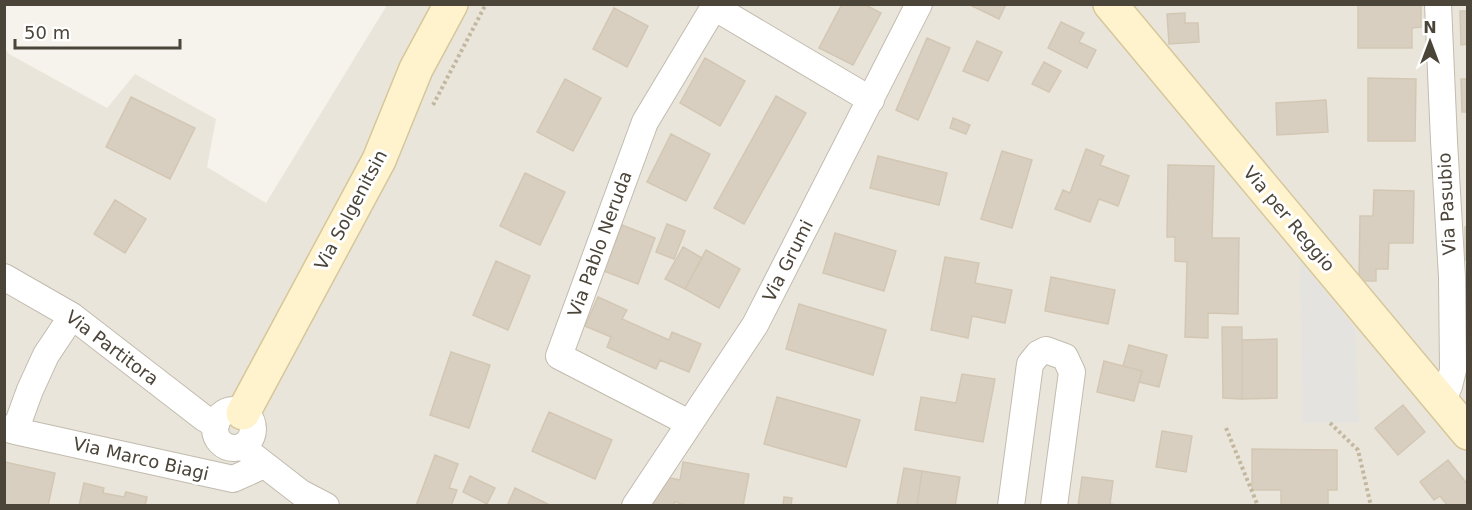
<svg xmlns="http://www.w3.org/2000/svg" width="1472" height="510" viewBox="0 0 1472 510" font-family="'DejaVu Sans',sans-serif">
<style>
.residential{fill:#eae5da}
.parking{fill:#e5e3e0}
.building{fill:#d8cfc1;stroke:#d3c7b4;stroke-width:1.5}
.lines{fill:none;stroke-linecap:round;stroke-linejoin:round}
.street-casing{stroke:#c2bbae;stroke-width:28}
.secondary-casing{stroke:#d6c79b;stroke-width:36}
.path{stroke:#c4b79f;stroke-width:4;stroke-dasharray:3 3;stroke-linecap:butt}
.street{stroke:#fff;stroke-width:26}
.secondary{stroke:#fff3cd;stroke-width:33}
.labels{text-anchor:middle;stroke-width:6;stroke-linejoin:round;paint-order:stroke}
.street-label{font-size:18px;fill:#4b4439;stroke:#fff}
</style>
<rect width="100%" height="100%" fill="#f6f3ec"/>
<path class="residential" d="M 387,5 L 1467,5 L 1467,505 L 5,505 L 4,47 L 9,54 L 107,108 L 135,74 L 216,119 L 207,167 L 266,203 Z"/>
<path class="parking" d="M 1300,260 L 1355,329 L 1359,423 L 1302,423 Z"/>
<path class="building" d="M 842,4 L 864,4 L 881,13 L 853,65 L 819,48 Z
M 968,4 L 1006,4 L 999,19 Z
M 1358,4 L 1421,4 L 1421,27 L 1412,28 L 1412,48 L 1358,48 Z
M 614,8 L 648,26 L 627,67 L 593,49 Z
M 1460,11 L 1468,11 L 1468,44 L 1461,45 Z
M 1185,13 L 1185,23 L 1198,23 L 1199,42 L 1169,44 L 1167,14 Z
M 1061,22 L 1084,33 L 1079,42 L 1096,50 L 1087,68 L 1048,48 Z
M 927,38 L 950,48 L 918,120 L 896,110 Z
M 977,41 L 1002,52 L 988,81 L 963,71 Z
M 705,58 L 745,81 L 720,126 L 680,103 Z
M 1044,62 L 1061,71 L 1049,92 L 1032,84 Z
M 1368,78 L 1416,79 L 1415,141 L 1368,141 Z
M 565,79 L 601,98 L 573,151 L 537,132 Z
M 1461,79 L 1468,79 L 1468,112 L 1462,112 Z
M 776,96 L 806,113 L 744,224 L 714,208 Z
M 131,97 L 195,128 L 170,179 L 106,147 Z
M 1326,100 L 1328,132 L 1277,135 L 1276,103 Z
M 953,118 L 970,125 L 966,134 L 950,128 Z
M 671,134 L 710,154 L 686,201 L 647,182 Z
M 1086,149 L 1104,156 L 1100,165 L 1129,176 L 1118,206 L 1099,199 L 1090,222 L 1055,209 L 1063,190 L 1070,193 Z
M 1002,151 L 1032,160 L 1012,228 L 981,219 Z
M 878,156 L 947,173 L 939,205 L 870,188 Z
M 1168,165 L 1214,166 L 1212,238 L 1239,238 L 1238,314 L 1208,313 L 1208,338 L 1185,337 L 1187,262 L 1175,261 L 1175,237 L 1167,237 Z
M 525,173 L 565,192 L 540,245 L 500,226 Z
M 1374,190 L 1414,191 L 1413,243 L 1389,243 L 1388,269 L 1376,269 L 1376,281 L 1359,281 L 1360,216 L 1373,216 Z
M 115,200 L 146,219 L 125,253 L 94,234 Z
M 667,224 L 685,231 L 674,259 L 656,252 Z
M 622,225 L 655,238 L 638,284 L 604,271 Z
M 1465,227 L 1468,227 L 1468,260 L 1465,260 Z
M 835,233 L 896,251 L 884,291 L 823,273 Z
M 683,247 L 702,258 L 685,289 L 665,279 Z
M 706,250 L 740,269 L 719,308 L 685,289 Z
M 945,257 L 979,263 L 975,283 L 1012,290 L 1005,323 L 972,316 L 968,338 L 931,330 Z
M 496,261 L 530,276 L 508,330 L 473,315 Z
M 1051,277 L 1115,290 L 1108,324 L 1045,311 Z
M 598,297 L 627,310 L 622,319 L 669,340 L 672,332 L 701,344 L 689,372 L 660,360 L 656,369 L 607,347 L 611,337 L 585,326 Z
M 799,304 L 886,330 L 873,375 L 786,349 Z
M 1222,327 L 1242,327 L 1242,399 L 1223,398 Z
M 1277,339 L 1277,398 L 1242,399 L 1242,340 Z
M 1129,345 L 1167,355 L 1159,387 L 1139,382 L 1142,371 L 1123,366 Z
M 451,352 L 490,365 L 469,428 L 430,415 Z
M 1104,361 L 1142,371 L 1134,401 L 1097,392 Z
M 962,374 L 995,379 L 983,442 L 915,430 L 921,397 L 956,403 Z
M 777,397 L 860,420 L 846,467 L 764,444 Z
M 1403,405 L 1425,432 L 1398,455 L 1375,428 Z
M 549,412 L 612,440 L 595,479 L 532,451 Z
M 1162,431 L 1192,436 L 1186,472 L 1156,467 Z
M 1252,449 L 1337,450 L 1337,490 L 1328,490 L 1328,506 L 1281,506 L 1281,490 L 1252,490 Z
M 435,455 L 458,464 L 449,488 L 457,490 L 451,506 L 416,506 Z
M 1448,460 L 1468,485 L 1468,503 L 1465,506 L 1448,506 L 1440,496 L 1434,500 L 1420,482 Z
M 5,462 L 55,473 L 48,506 L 4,506 Z
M 683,462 L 749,474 L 743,506 L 689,506 L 675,502 L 673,506 L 650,506 L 666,477 L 680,480 Z
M 904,468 L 922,471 L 917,506 L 897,505 Z
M 922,471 L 960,477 L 955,506 L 917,506 Z
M 470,476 L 495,488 L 487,504 L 463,492 Z
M 1082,477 L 1113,481 L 1110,504 L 1122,506 L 1078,506 Z
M 84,483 L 104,488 L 103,493 L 124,497 L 126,492 L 147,497 L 145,506 L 79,506 Z
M 515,488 L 548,504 L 547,506 L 507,506 Z
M 784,497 L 792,498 L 791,506 L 783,506 Z"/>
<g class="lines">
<defs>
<path id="street" d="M 1438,4 L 1444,141 L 1452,277 L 1453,370 L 1449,386 L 1442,402
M 4,277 L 72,316 L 204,418 L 216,425
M215 429a19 19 0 1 1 38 0a19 19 0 1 1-38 0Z
M 689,423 L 559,356 L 645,122 L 714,7 L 871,100
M 4,428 L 15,431 L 30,390 L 46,355 L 72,316
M 15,431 L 233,479 L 264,465
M 252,455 L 301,493 L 326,506
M 635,506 L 755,325 L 919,4
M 1011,506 L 1030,364 L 1038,354 L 1046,350 L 1065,357 L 1072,372 L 1054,506"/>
<path id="secondary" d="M 1110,4 L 1468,433
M 243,413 L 379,160 L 416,69 L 451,4"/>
</defs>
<use href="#street" class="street-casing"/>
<use href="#secondary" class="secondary-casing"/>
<path class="path" d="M 433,105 L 486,4
M 1330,423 L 1358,450 L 1371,506
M 1226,428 L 1258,506"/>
<use href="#street" class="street"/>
<use href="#secondary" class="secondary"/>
</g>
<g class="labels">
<g class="street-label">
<text transform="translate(1447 204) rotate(-93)" y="6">Via Pasubio</text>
<text transform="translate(351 210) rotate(-62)" y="6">Via Solgenitsin</text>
<text transform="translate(1289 219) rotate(50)" y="6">Via per Reggio</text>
<text transform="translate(600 244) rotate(-70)" y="6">Via Pablo Neruda</text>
<text transform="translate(788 261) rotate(-63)" y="6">Via Grumi</text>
<text transform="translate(112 348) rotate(37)" y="6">Via Partitora</text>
<text transform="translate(141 459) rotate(13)" y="6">Via Marco Biagi</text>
</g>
</g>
<rect width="1472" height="510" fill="none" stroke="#4b4439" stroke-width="12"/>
<g transform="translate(1430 42)" stroke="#ffffff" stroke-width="4.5" paint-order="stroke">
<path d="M0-4.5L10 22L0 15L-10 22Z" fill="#4b4439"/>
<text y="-9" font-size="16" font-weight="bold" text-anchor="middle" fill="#4b4439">N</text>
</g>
<path d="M15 39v9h165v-9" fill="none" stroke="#4b4439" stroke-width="3"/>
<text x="24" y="39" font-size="18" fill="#4b4439" stroke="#ffffff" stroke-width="4.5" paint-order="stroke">50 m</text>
</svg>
